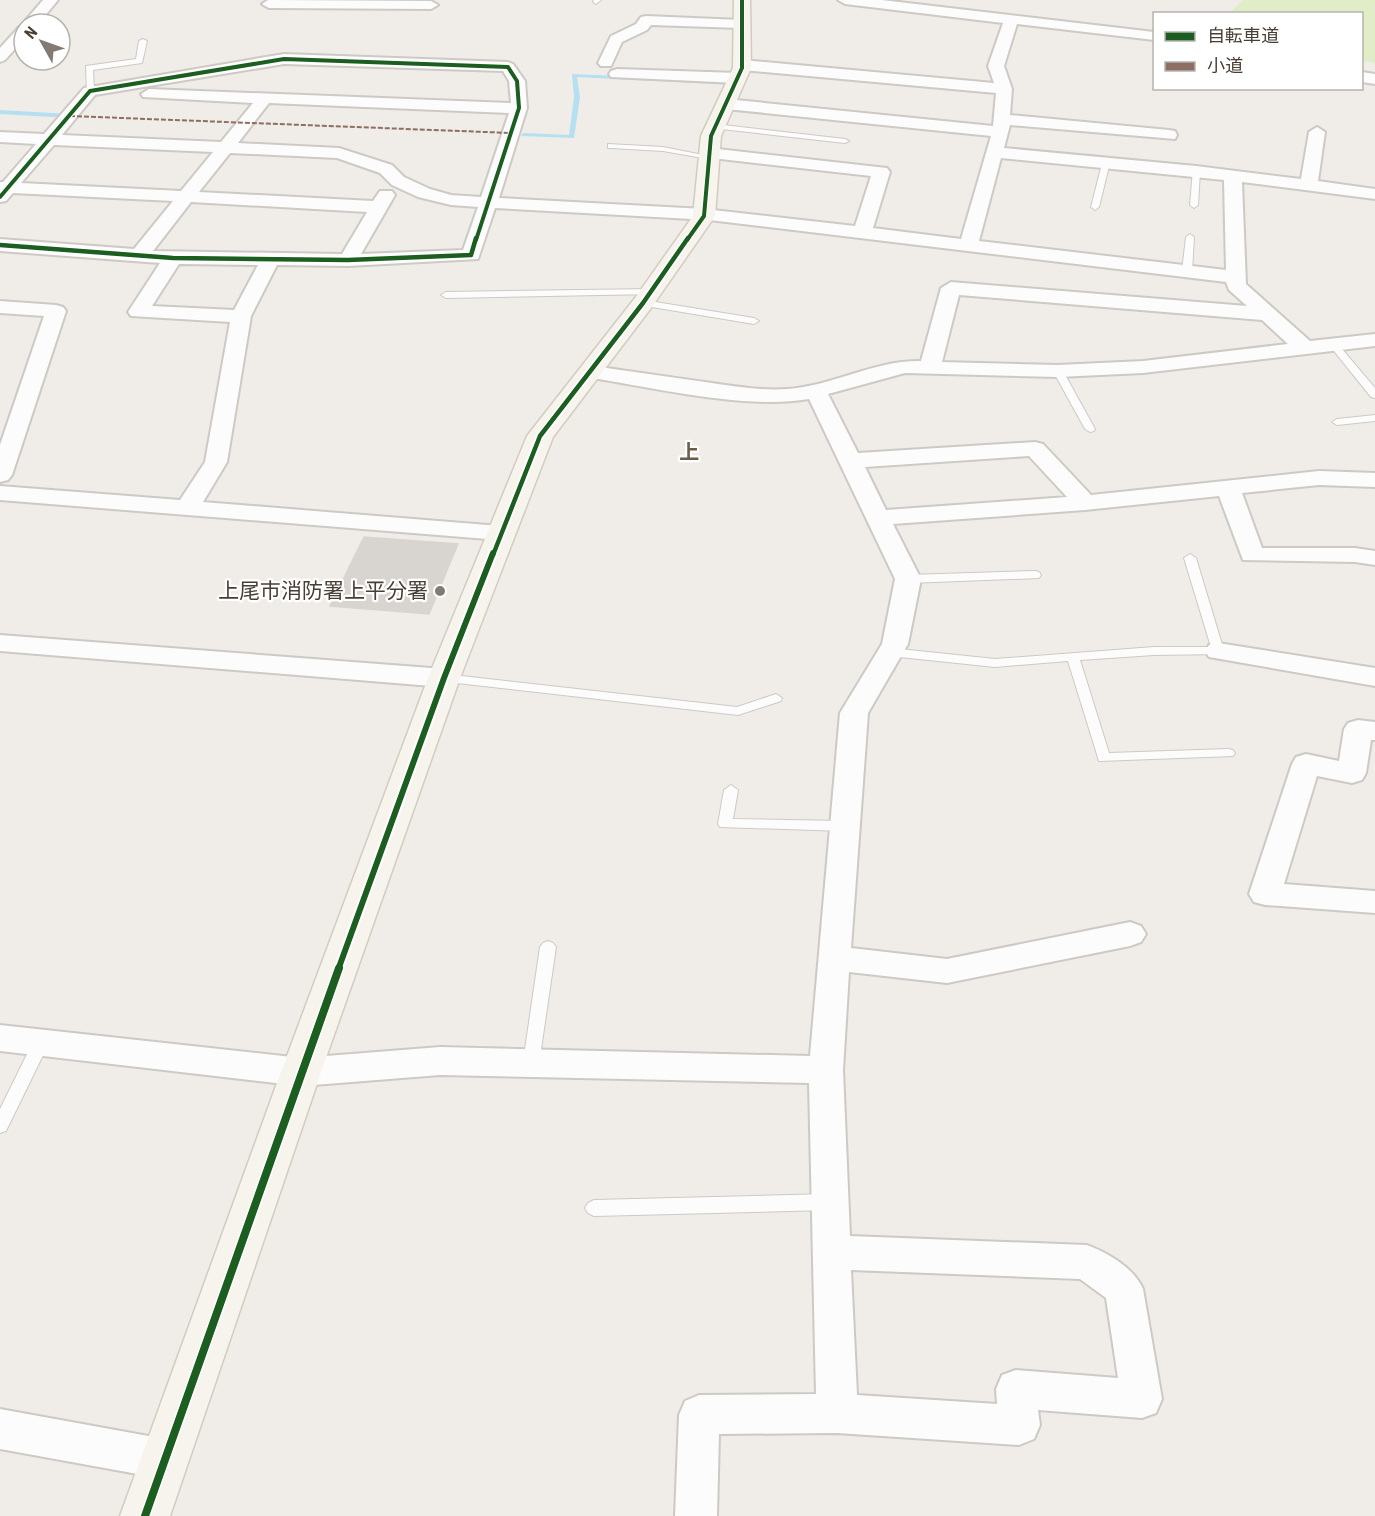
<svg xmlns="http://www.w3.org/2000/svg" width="1375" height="1516" viewBox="0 0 1375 1516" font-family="'Roboto Condensed','Noto Sans JP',sans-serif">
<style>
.green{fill:#e1edc6}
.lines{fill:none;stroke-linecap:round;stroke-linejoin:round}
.stream{fill:#b4e0f2;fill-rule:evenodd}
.building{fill:#d8d4cf;stroke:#d9d4ce;stroke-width:1.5}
.lane-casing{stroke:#cdc9c4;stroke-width:2}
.street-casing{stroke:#cdc9c4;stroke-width:4}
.secondary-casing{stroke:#d2ccc0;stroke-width:3}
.lane{fill:#fdfcfc;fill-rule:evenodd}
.street{fill:#fdfcfc;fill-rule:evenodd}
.secondary{fill:#f7f4ee;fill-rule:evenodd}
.quiet{stroke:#8d6e63;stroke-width:2;stroke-dasharray:5 2;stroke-linecap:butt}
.cycleway-far3-casing{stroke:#fff;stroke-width:6}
.cycleway-far2-casing{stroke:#fff;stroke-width:8}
.cycleway-far1-casing{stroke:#fff;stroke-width:10}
.cycleway-casing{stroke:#fff;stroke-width:11}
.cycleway-far3{stroke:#1b5e20;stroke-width:4}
.cycleway-far2{stroke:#1b5e20;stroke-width:4.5}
.cycleway-far1{stroke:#1b5e20;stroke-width:6}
.cycleway{stroke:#1b5e20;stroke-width:8}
.poi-dot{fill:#837b73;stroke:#fff;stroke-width:2}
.labels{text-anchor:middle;stroke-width:4.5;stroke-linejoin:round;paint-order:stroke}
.far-quarter-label{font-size:20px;font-weight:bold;fill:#6b5b4a;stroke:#fff}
.poi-label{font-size:21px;fill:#483e34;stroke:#fff;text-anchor:end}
</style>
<rect width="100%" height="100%" fill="#f0ede8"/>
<path class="green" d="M 1243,0 L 1375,0 L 1375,63 L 1362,61 L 1362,14 L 1229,13 Z"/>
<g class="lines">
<path class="stream" d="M 572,74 L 735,81 L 738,83 L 735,85 L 577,77 L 580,97 L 574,138 L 522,136 L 521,135 L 524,133 L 569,135 L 574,97 Z
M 0,110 L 70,114 L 73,116 L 70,118 L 0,114 Z"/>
</g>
<path class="building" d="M 364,537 L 458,544 L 429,614 L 330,606 Z"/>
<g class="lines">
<defs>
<path id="lane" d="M 594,0 L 601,0 L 596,4 L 593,2 Z
M 143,39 L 147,41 L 142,63 L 93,70 L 94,91 L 87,93 L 86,66 L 136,59 L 139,41 Z
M 715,124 L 845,139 L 849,141 L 845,143 L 712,128 L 711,126 Z
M 608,144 L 663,147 L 713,157 L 709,159 L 663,151 L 611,148 L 608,148 Z
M 1103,160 L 1110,162 L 1099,207 L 1095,210 L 1091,207 Z
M 1193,169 L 1200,171 L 1198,205 L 1194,208 L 1190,205 Z
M 1190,234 L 1194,237 L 1192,271 L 1187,274 L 1182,271 L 1186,237 Z
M 651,289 L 654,290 L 654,294 L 446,298 L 441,295 L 446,292 Z
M 643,300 L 754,318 L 759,321 L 754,324 L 640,305 L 640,301 Z
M 1333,341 L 1336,342 L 1375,388 L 1375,398 L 1371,397 L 1330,346 L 1328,344 Z
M 1058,368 L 1063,371 L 1095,429 L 1094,431 L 1090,432 L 1085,429 L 1053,371 Z
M 1375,415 L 1375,421 L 1337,425 L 1332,422 L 1337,419 Z
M 1190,554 L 1196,558 L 1224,651 L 1222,654 L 1154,655 L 1080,660 L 1109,753 L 1228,749 L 1233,750 L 1235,753 L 1233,756 L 1099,761 L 1068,661 L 995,667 L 890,656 L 884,652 L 890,648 L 995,659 L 1154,647 L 1211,647 L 1184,558 Z
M 1035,571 L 1039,572 L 1041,575 L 1039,578 L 908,583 L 902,579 L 908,575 Z
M 444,674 L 737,707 L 776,694 L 782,698 L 781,701 L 738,715 L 439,681 L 438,678 L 439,675 Z
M 731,785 L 738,790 L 733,819 L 844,821 L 851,826 L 844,831 L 720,827 L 718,824 L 724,790 Z
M 548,941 L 553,943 L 556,947 L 539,1063 L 537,1068 L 531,1070 L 525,1068 L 523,1063 L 540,947 L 543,943 Z
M 41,1037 L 47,1038 L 49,1043 L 6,1131 L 0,1133 L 0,1109 L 35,1038 Z
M 828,1194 L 834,1197 L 837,1202 L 834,1207 L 828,1210 L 594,1216 L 588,1213 L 585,1208 L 588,1203 L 594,1200 Z"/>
<path id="street" d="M 43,0 L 58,0 L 38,24 L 24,24 L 24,39 L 5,60 L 0,62 L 0,48 L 19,27 L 24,26 L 23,24 L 25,21 Z
M 268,0 L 431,1 L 438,5 L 431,9 L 269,8 L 262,4 Z
M 838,0 L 882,0 L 1154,32 L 1154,40 L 1017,24 L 1004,66 L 1012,89 L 1010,115 L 1169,130 L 1175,131 L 1177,135 L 1175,139 L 1010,125 L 1004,148 L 1196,166 L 1301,179 L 1309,132 L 1317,127 L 1325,132 L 1318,181 L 1375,189 L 1375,199 L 1242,182 L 1246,284 L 1310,341 L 1375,334 L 1375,346 L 1143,373 L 1058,377 L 905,373 L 828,394 L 858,453 L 1035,442 L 1043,444 L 1091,495 L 1319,471 L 1375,473 L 1375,487 L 1319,485 L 1242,493 L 1262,548 L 1355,548 L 1375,551 L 1375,565 L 1355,562 L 1243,560 L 1219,496 L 1085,510 L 893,524 L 921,579 L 908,644 L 868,713 L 851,948 L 947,959 L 1130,922 L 1141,926 L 1146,934 L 1141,942 L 1130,946 L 947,983 L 849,972 L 843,1070 L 850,1236 L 1087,1245 C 1108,1253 1134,1268 1143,1289 L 1162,1399 L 1156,1413 L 1142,1418 L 1038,1410 L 1040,1425 L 1034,1439 L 1019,1445 L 837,1433 L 719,1434 L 717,1516 L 675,1516 L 679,1415 L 685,1401 L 699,1395 L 816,1394 L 809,1083 L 440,1075 L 301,1086 L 0,1051 L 0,1025 L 301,1058 L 440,1047 L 810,1056 L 840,713 L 882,644 L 895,579 L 809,399 C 746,410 656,388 592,378 L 584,377 L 581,372 L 584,367 L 592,366 C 630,371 668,377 705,382 C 732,386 760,391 787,389 C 833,386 874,360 921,361 L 941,288 L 951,282 L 1247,306 L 1229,290 L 1226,282 L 709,220 L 495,208 L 478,259 L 348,266 L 277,265 L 251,316 L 227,462 L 203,502 L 500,526 L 509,528 L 512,533 L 509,538 L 500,540 L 0,500 L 0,486 L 180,500 L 205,462 L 230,322 L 131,316 L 128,312 L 160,263 L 0,251 L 0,239 L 134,249 L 173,201 L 13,193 L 6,201 L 0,202 L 0,182 L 3,182 L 36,144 L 0,142 L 0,132 L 44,134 L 84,88 L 284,54 L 508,62 L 513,64 L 525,81 L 527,108 L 499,198 L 704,209 L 855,226 L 871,176 L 703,157 L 700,153 L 703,149 L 709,148 L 887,168 L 890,172 L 873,228 L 961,239 L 991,136 L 726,109 L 718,104 L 726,99 L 993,126 L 996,93 L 742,70 L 734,65 L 742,60 L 994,83 L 988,66 L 1003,23 L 845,4 ZM 284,64 L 503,71 L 509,81 L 511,103 L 149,89 L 141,94 L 143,97 L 253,103 L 221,142 L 62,135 L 95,95 ZM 269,103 L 509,113 L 481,197 L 451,195 L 430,189 L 404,177 L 392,165 L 339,148 L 238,143 ZM 54,145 L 213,152 L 181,191 L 21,183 ZM 230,153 L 337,158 L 380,173 L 392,185 L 418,197 L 451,205 L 478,207 L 463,250 L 361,254 L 395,195 L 392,191 L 380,191 L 373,201 L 199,192 ZM 1001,158 L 1224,180 L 1226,270 L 979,241 ZM 191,202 L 367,212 L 342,254 L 153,251 ZM 179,264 L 258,265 L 234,310 L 152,306 ZM 959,295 L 1262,320 L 1288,344 L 1143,361 L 1058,365 L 942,362 ZM 1029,456 L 1067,497 L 886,510 L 865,467 ZM 851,1270 L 1080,1279 L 1106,1298 L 1118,1378 L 1016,1370 L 1002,1375 L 996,1389 L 997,1404 L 857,1395 Z
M 646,16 L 741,20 L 748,24 L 741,28 L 651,25 L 647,30 L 622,42 L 611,66 L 601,66 L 598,63 L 611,36 L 636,24 L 641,17 Z
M 617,69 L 738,73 L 746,78 L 738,83 L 611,77 L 609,74 L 611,71 Z
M 1362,72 L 1375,74 L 1375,84 L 1362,82 Z
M 0,301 L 56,305 L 63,307 L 66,311 L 12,475 L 8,480 L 0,482 L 0,445 L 44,316 L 0,313 Z
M 0,635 L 444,669 L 454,672 L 457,678 L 454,684 L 444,687 L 0,651 Z
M 1218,643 L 1375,668 L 1375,686 L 1209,657 L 1205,651 L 1209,645 Z
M 1358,720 L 1375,722 L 1375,740 L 1371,740 L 1366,773 L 1362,780 L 1352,783 L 1317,776 L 1284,884 L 1375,891 L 1375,913 L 1265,905 L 1254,902 L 1249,894 L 1292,764 L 1296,757 L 1306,754 L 1339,761 L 1344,729 L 1348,723 Z
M 0,1409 L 165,1439 L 180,1445 L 186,1459 L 180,1473 L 165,1479 L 0,1449 Z"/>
<path id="secondary" d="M 734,0 L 750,0 L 751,68 L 721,136 L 715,216 L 651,308 L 553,437 L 460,678 L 321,1072 L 170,1516 L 120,1516 L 281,1072 L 428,678 L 527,436 L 635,298 L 693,216 L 701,136 L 733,68 Z"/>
</defs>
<use href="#lane" class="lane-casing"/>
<use href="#street" class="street-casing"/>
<use href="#secondary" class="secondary-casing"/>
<use href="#lane" class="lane"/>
<use href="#street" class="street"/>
<use href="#secondary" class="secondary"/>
<path class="quiet" d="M 70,116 L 511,133"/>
<defs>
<path id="cycleway-far3" d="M 0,197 L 90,91 L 284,59 L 508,67 L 517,81 L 519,108 L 476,240
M 687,240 L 704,216 L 711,136 L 742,68 L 742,0"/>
<path id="cycleway-far2" d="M 0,245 L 173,258 L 348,260 L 471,255 L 476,238
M 493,555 L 540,436 L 643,303 L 688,238"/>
<path id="cycleway-far1" d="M 338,970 L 444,678 L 493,553"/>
<path id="cycleway" d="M 145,1516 L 339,968"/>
</defs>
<use href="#cycleway-far3" class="cycleway-far3-casing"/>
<use href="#cycleway-far2" class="cycleway-far2-casing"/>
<use href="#cycleway-far1" class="cycleway-far1-casing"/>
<use href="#cycleway" class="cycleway-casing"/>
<use href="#cycleway-far3" class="cycleway-far3"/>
<use href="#cycleway-far2" class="cycleway-far2"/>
<use href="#cycleway-far1" class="cycleway-far1"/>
<use href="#cycleway" class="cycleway"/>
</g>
<circle class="poi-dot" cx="440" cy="591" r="6"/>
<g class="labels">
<g class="far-quarter-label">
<text x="689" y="459">上</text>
</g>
<g class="poi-label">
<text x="428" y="598">上尾市消防署上平分署</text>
</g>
</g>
<rect x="1153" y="12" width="210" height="78" fill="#ffffff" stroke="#b6b2ae" stroke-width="1.5"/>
<rect x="1165" y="32" width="30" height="9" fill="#1b5e20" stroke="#b6b2ae" stroke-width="1.5"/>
<text x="1207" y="42" font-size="18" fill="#483e34">自転車道</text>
<rect x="1165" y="62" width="30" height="9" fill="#8d6e63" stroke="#b6b2ae" stroke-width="1.5"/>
<text x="1207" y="72" font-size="18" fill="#483e34">小道</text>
<g transform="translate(42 42) rotate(310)"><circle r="28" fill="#ffffff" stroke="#b6b2ae" stroke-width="1.5"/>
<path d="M0-4.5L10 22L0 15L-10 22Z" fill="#837b73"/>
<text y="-9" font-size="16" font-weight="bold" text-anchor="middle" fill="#483e34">N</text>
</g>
</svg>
